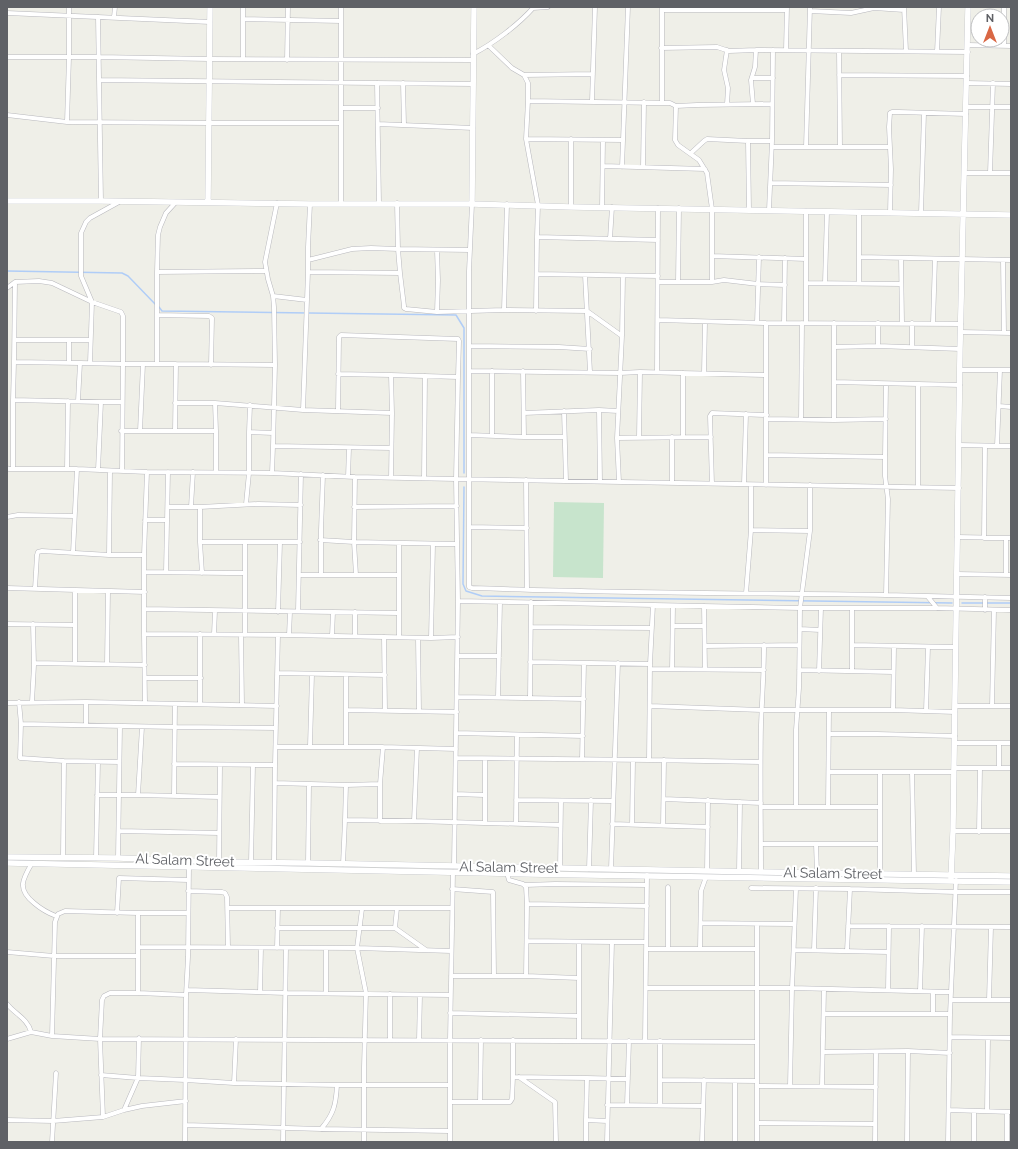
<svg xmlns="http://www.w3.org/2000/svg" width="1018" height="1149" viewBox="0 0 1018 1149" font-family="Raleway,sans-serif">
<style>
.pitch{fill:#c7e4cc}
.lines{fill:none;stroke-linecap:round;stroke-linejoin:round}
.stream{stroke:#b0cdf7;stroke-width:1.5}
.street-casing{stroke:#b8b8bd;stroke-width:5}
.secondary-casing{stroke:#b6b8bd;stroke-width:6}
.street{stroke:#fff;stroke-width:4}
.secondary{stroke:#fff;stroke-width:5.5}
.labels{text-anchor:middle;stroke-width:4;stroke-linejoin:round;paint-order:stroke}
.street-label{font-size:14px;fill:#5f6166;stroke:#fff}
</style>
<rect width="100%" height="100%" fill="#efefe8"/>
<path class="pitch" d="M 554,502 L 604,503 L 603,578 L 553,577 Z"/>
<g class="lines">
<path class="stream" d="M 7,271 L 122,273 L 128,276 L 156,305
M 159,307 L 162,311 L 456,315 L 464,328 L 464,473
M 464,487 L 463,584 L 466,591 L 482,596 L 952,603
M 962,603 L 1011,603"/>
<defs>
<path id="street" d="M 341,7 L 341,203
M 904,7 L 906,51
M 533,8 L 548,7
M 662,10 L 787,10
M 810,11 L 851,13 L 874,8 L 904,10
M 7,13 L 210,22
M 98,17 L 101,201
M 114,17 L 115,7
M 243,19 L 341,21
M 968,45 L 1011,46
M 489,46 L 512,68 L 524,75 L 528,83 L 528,101 L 526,139 L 538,205 L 537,237 L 536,311
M 1004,46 L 1004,7
M 661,48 L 717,47 L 729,51 L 756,50 L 968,52
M 727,50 L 724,70 L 728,88 L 727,104
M 786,50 L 787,7
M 839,51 L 840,147
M 937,52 L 939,7
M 473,54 C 494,43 518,25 534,7
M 7,57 L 99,57 L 209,59 L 473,60
M 243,59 L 243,7
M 287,60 L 288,7
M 524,75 L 593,74
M 839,75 L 967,76
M 752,78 L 773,78
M 99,80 L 473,84
M 377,83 L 379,203
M 403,83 L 404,125
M 967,83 L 1011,84
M 528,101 L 662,103 L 670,103 L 676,106 L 675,140 L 678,145 L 699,160 L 707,173 L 712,209 L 712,282
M 592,101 L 595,7
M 662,103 L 662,7
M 753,104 L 751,80 L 755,67 L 756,50
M 676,106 L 697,105 L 772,104
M 966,107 L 1011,107
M 341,108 L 378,108
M 7,115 L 67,122 L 209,123 L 341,123
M 67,122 L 69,57 L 69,7
M 378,124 L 473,128
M 526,139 L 623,140
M 571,139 L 571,207
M 748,141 L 749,210
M 772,147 L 890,147
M 806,147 L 810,7
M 691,153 L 704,141 L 707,139 L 748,141 L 772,141
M 603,166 L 705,169
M 622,167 L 628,7
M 643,167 L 644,102
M 965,173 L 1011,173
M 990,173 L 993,83
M 771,183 L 891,185
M 472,204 L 469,271 L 469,587 L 472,588 C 610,593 748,593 886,595
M 602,207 L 603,140
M 769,210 L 772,141 L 773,50
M 806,211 L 806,323
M 890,213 L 891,169 L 889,127 L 890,113 L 892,112 L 899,112 L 966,114
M 921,213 L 924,113
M 537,237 L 658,240
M 610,239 L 612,207
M 437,250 L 438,280 L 437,312
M 712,256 L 806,259
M 859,257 L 1011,260
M 901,258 L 902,323
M 308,260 L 352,249 L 371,248 L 398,249 L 397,203
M 1003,260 L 1004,333
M 157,272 L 266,271
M 308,272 L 308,247 L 310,204
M 400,273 L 398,249 L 470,250
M 537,274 L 658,276
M 585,275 L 590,372
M 658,282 L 712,282 L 724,280 L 758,284 L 785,285
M 678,282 L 679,208
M 806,283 L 901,284
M 825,283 L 827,212
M 859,283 L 859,212
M 7,288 L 15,282
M 273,296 L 307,300
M 504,310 L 507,204
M 157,315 L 209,316 L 212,318 L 211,365
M 658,320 L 766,323 L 961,324
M 757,323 L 759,257
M 766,323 L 766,485
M 784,323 L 785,258
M 912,323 L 912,347
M 933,323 L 935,259
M 961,332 L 1011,333
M 15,340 L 90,340
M 69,340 L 69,363
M 470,346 L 559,347 L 590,349
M 878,346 L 878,323
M 834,347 L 878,346 L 960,349
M 14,362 L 15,282 L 39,281 L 52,283 L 92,302 L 121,312 L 123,316 L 123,364 L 80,363 L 78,401
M 90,363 L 92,302 L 81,276 L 81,233 L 86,222 L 90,218 L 119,202
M 157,364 L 157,272 L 158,235 L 160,227 L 166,213 L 176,202
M 176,364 L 275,365 L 273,446 L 391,448
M 275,365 L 274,307 L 273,296 L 268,279 L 265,262 L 277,203
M 960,370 L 1011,370
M 470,371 L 620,373 L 640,372 L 766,375
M 492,371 L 492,435
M 523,371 L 524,437
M 657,372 L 658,208
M 683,373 L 683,437
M 704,373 L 705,322
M 338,374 L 391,375
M 834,382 L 960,385
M 886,384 L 885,457 L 885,476 L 888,499 L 886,595 L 1011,598
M 13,400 L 14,362 L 80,363
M 175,403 L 215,403 L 303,410 L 392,413 L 391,375 L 458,377 L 456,479 L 458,601 L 454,866
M 215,403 L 216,431 L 216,472
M 999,406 L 1011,407
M 303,410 L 308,272 L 400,273 L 404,306 L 404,308 L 406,309 L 437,312 L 504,310 L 587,311 L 622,336
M 338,410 L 339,339 L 339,337 L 341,335 L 458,339 L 459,341 L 458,377
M 599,410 L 600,482
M 564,411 L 566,481
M 524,413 L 599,410 L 618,411
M 767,419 L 834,420 L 886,419
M 801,419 L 802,323
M 834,420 L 834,323
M 121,431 L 175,431 L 176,364 L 123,364 L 122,471
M 140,431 L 143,364
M 175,431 L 216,431
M 249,432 L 250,405
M 469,435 L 524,437 L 564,437
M 639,437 L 640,372
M 617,438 L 711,437
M 959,445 L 1011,446
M 997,446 L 1000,370
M 767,455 L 885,457
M 7,468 L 9,469 L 77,469 L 147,472 L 272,473 L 355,477 L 456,479 L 959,488
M 13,469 L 13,400 L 101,402
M 67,469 L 68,401
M 98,470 L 101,402 L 122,402
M 272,473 L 273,446
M 348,477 L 349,448
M 355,477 L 354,542 L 356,575
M 391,478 L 392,413
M 424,478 L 425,376
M 526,480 L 527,590
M 619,482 L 617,438 L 622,336 L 623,276
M 672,483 L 672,437
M 712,484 L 710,416 L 712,413 L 767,415
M 744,484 L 746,414
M 918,487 L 918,384
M 246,504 L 249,473 L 249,432 L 273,433
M 168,507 L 200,507 L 258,504 L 301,505
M 191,507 L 193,472
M 200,507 L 200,542 L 245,542 L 245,635
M 354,507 L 457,506
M 7,517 L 18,515 L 74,516
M 145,520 L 167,520
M 469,527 L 527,528
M 751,530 L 810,531
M 957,537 L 1011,538
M 984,538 L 985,446
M 320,540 L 354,542 L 457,544
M 200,542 L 202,573
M 245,542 L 300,542
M 73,553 L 77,469
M 109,555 L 110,471
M 145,572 L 229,573 L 245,573
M 166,572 L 168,472
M 957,574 L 1011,575
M 299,575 L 399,575
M 321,575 L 321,530 L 323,475
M 1006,575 L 1006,538
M 7,588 L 145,592
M 35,589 L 37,555 L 38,552 L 42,551 L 109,555 L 144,555
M 75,590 L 75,663
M 746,593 L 751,530 L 751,485
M 928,597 L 937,608
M 458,601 L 800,608 L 937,608 L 1011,610
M 704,606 L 705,669
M 144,609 L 398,613
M 985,610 L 985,597
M 298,611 L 301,474
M 278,612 L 280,542
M 355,612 L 355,636
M 7,624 L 75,625
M 673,626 L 704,626
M 531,627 L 652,628
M 800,629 L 820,630
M 144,634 L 289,635 L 431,638 L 458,637
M 214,634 L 215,611
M 241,635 L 242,705
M 289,635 L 290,612
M 332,636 L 333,612
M 384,637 L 385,711
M 399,637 L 399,543
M 418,638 L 419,711
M 431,638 L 433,544
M 852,645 L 955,647
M 705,646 L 799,645
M 458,656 L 499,656
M 530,662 L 650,664
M 34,663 L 145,665
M 107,664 L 108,591
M 651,669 L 764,670
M 672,669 L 673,606
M 799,670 L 893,672
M 819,671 L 821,608
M 852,671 L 852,608
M 277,673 L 385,675
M 145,678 L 201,678
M 457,697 L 584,699
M 498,697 L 500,602
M 530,698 L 531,602
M 19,702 L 21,724 L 20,758 L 64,761 L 119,762
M 32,702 L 34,665 L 33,624
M 7,703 L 86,702 L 277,706
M 145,703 L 144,634 L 144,555 L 147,472
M 200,704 L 200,634
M 650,706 L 761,710 L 893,710 L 955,712
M 955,706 L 1011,706
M 992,706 L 994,610
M 346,710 L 457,712
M 893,710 L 894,646
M 926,711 L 928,647
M 21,724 L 175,727 L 276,728
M 86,725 L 86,702
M 456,733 L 583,736
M 829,734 L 877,734 L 955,736
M 955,743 L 1011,743
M 310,746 L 312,674
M 276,747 L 383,747 L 456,749
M 346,747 L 346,675
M 456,758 L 649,760 L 760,762
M 582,759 L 584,663
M 649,760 L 650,664 L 653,605
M 174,764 L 275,765
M 954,768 L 1011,768
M 999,768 L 999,743
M 829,772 L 954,772
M 880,772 L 880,874
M 912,772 L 914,875
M 275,783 L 346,785 L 380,784 L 383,747
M 380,784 L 380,821
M 346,785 L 345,820 L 414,821 L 560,825
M 455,794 L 484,795
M 97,795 L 138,795 L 219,797
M 138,795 L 142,727
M 174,795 L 175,704
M 664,799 L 761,803
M 516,800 L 612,801
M 761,807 L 880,807
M 796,807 L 796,730 L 799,688 L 800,608 L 810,531 L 810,485
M 828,807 L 829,711
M 414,821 L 417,748
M 485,823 L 485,759
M 516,823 L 517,735
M 612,824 L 708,827
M 632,825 L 633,760
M 663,826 L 664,760
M 119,831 L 219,833
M 953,831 L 1011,831
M 979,832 L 980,768
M 761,844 L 880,844
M 816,844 L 817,873
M 63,857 L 64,761
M 96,858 L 98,762
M 118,858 L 120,726
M 219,862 L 220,765
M 251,862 L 253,765
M 274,862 L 275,765 L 278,635
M 32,863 C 22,880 17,889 34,903 C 41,909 48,913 56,916
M 308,863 L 309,784
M 343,864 L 345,820
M 560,868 L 561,801
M 589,869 L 591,800
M 611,869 L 618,663
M 707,871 L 708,800
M 739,872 L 740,802
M 761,872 C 761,823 760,774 761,725 C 762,698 764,672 764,645
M 507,873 L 509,880 L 523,884 L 526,887 L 527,904 L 526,976
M 525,885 L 555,884 L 647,885
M 751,888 L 850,889 L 955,892 L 1011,892
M 452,889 L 493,892 L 494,976
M 188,891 L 222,892 L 225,893 L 227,897 L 228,947
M 527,904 L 647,906
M 228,908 L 451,908
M 362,909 L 357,948 L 366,993 L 364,1067 L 364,1142
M 117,913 L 119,878 L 188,880
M 701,923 L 794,924
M 848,926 L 1011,927
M 277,928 L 395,928 L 426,950
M 395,928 L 397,908
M 527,941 L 612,942
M 138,947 L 357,948 L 451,951
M 277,948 L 278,908
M 668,948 L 668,887
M 700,948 L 701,891 L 706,877
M 646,949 L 757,949
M 794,950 L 888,952
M 814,950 L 816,888
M 847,951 L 850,889
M 7,952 L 54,956 L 138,956
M 451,976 L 526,976 L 579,978 L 579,942
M 646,988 L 792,988 L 951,992
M 187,990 L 286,993 L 450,995
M 888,990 L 889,926
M 920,991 L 922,926
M 260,992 L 261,948
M 138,993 L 138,913
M 326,993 L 326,949
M 951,1000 L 1011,1000
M 989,1000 L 991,927
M 7,1004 C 15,1014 28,1019 31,1032
M 450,1013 L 579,1016
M 824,1014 L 950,1014
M 933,1014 L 933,992
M 52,1036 L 55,922 L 58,914 L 65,911 L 138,913 L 187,913
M 950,1037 L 1011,1038
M 7,1039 L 31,1032 L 52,1036 L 100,1039 L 757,1042
M 390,1040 L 390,994
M 419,1040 L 420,995
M 513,1040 L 513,1077 L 587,1078
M 579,1040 L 579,978
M 645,1041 L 647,875
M 824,1052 L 908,1051 L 950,1053
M 101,1075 L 138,1078 L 185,1080 L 234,1083 L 337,1085 L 449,1085
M 519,1077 L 552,1100 L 555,1102 L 556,1142
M 660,1080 L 757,1081
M 735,1081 L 735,1142
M 234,1083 L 236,1039
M 757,1086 L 876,1087
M 790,1086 L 792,988 L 796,889
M 822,1086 L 824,989
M 450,1102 L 510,1102 L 512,1099 L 513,1077
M 480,1102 L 481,1040
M 607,1105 L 703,1106
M 627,1105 L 629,1041
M 660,1105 L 660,1041
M 124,1110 L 138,1078 L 139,1038
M 949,1110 L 1011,1112
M 987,1111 L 988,1038
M 1007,1112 L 1007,1142
M 103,1117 L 100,1039 L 102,1000 L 104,996 L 110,993 L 138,993 L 186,995
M 7,1120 L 53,1121 L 103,1117 L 124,1110 L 142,1106 L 186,1101
M 607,1121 L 586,1120 L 587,1078 L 628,1079
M 757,1123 L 875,1124
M 185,1125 L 321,1129 L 449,1131
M 321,1129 C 334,1114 336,1104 337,1085
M 52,1142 L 56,1073
M 185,1142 L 186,995 L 188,957 L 189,866
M 283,1142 L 286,948
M 450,1142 L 450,1040 L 453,872
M 586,1142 L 586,1120
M 607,1142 L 612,942 L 646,942
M 702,1142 L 704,1080
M 757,1142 L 757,924
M 875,1142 L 876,1052
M 907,1142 L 908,1051
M 948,1142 L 950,1014 L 956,880
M 974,1142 L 974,1111"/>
<path id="secondary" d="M 7,201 L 101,201 L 310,204 L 472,204 L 571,207 L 1011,215
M 208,202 L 210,7
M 472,204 L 474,7
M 7,857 L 118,858 L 219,862 L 308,863 L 761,872 L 1011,876
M 7,863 L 528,874 L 1011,882
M 951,879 L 953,831 L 960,349 L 968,7"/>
</defs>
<use href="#street" class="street-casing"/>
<use href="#secondary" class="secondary-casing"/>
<use href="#street" class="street"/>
<use href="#secondary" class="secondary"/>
</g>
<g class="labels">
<g class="street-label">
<text transform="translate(185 860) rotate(2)" y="5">Al Salam Street</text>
<text transform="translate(509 867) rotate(1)" y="5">Al Salam Street</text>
<text transform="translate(833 873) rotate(1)" y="5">Al Salam Street</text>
</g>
</g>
<rect width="1018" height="1149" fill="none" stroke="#5f6166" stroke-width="16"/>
<g transform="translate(990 28)"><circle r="19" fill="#ffffff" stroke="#bfc0c2"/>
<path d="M0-3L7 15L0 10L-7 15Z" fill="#d96744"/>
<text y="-6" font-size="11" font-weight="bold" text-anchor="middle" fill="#5f6166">N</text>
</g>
</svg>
